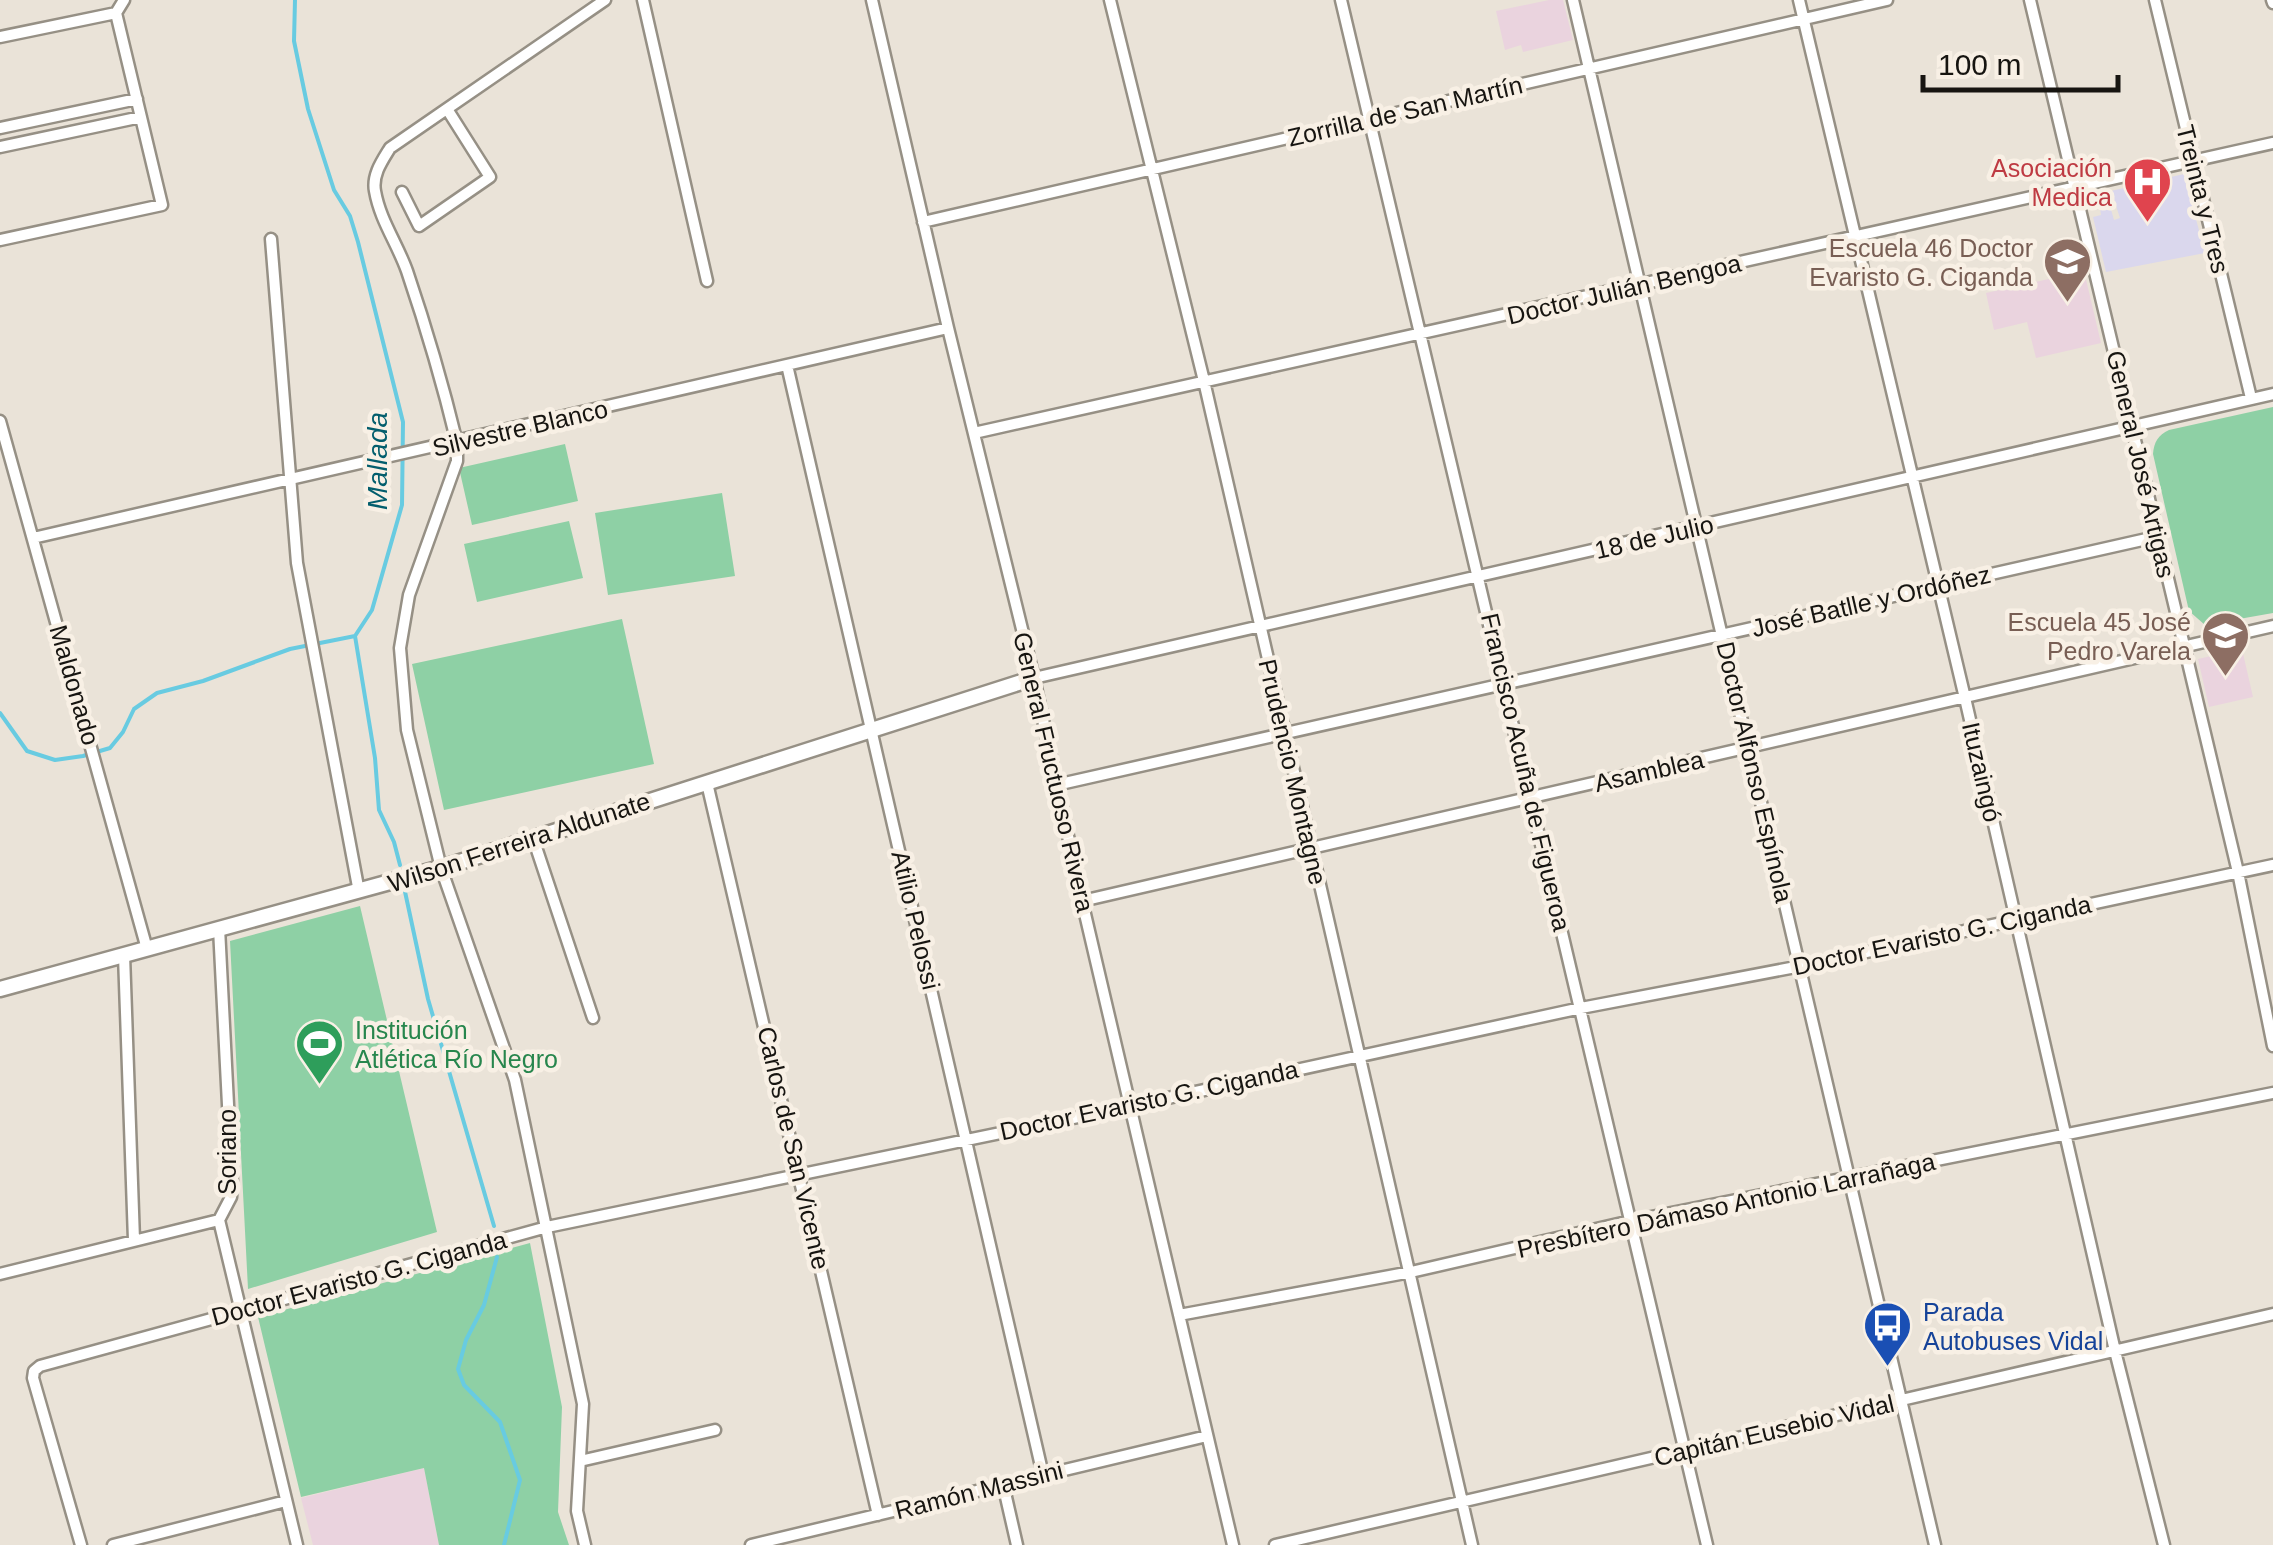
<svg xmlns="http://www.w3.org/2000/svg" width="2273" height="1545" viewBox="0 0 2273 1545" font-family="Helvetica,sans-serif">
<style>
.education{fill:#ead3de}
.medical{fill:#dad7ed}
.green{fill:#8ed0a5}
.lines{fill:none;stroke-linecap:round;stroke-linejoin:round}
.stream{stroke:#68cbe1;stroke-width:4}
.street-casing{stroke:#969085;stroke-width:15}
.secondary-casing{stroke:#969085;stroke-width:19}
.street{stroke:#fff;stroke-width:10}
.secondary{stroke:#fff;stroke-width:14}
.labels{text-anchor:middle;stroke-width:9;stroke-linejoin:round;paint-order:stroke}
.street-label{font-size:25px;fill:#171511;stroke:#f8f0e5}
.health-label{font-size:25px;fill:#be3a42;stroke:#f8f0e5;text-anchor:end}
.education-label{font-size:25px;fill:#785e54;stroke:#f8f0e5;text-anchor:end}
.leisure-label{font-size:25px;fill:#27864d;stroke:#f8f0e5;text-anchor:start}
.transit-label{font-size:25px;fill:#164399;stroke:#f8f0e5;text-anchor:start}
.water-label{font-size:28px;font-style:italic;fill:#035e6d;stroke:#f8f0e5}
</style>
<rect width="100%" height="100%" fill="#eae3d8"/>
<path class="education" d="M 1549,0 L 1563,0 L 1573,40 L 1523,52 L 1521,45 L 1505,50 L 1496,11 Z
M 2084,271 L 2101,343 L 2036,358 L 2027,322 L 1994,330 L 1986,293 Z
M 2242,649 L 2253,697 L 2209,707 L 2198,659 Z
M 424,1468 L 439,1545 L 313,1545 L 301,1498 Z"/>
<path class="medical" d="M 2184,174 L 2205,253 L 2106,272 L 2093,217 L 2101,215 L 2100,208 L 2110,206 L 2114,220 L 2120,218 L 2111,191 Z"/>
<path class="green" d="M 2273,407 L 2273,613 L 2205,625 L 2189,611 L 2153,454 C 2154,442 2158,435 2169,430 Z
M 565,444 L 578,501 L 472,525 L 459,468 Z
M 722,493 L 735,576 L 608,595 L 595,513 Z
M 569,521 L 583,578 L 477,602 L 464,544 Z
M 622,619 L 654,764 L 444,810 L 412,664 Z
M 360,906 L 437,1232 L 248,1289 L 230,941 Z
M 530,1243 L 562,1407 L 558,1512 L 569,1545 L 439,1545 L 424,1468 L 301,1497 L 258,1317 Z"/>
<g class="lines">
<path class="stream" d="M 295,0 L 294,41 L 308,109 L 334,190 L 350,216 L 358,242 L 403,422 L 402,505 L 372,610 L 355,636 L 375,758 L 379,810 L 394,842 L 400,865
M 0,713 L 27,751 L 55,760 L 83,756 L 110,748 L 123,732 L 134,709 L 157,693 L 203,681 L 290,649 L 355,636
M 404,887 L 428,999 L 494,1226
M 497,1257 L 484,1305 L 466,1340 L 458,1369 L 464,1385 L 500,1422 L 520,1480 L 504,1545"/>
<defs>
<path id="street" d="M 643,0 L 707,281
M 872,0 L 948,328 L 1034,678 L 1082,901 L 1233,1545
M 1110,0 L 1204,381 L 1472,1545
M 1341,0 L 1707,1545
M 1573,0 L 1935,1545
M 1799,0 L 1965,698 L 2115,1351 L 2164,1545
M 2030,0 L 2238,872 L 2273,1046
M 2155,0 L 2251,398
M 2272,0 L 2273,3
M 0,37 L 116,13
M 0,128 L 137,99
M 0,147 L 141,117
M 402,192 L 419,226 L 490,177 L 447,109
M 923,222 L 1887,0
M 271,239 L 297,563 L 359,892
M 0,240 L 162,205 L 116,13 L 124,0
M 787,365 L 1043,1475
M 0,421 L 147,949
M 974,433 L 2273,143
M 33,538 L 948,328
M 1034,678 L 2273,394
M 707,783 L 878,1515
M 1056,785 L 2160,536
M 533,838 L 593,1018
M 1082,901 L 2273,626
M 219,928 L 232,1183 L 231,1197 L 219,1220 L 297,1545
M 124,955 L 134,1240
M 0,1274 L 219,1220
M 1179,1315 L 1411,1272 L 1631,1221 L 2273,1093
M 580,1461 L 715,1430
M 1003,1484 L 1017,1545
M 81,1545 L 33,1378 L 34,1371 L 40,1366 L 547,1227 L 1131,1106 L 1581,1008 L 1801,966 L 2273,865
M 113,1545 L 286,1501
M 585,1545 L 577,1511 L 583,1404 L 515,1080 L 441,868 L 407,730 L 400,648 L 409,595 L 457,461 L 457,443 C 443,385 426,327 407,271 C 397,243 380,220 375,191 C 372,175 382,161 390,148 L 605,0
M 751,1545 L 1207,1436
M 1275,1545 L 2273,1314"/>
<path id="secondary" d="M 0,989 L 441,868 L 1034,678"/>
</defs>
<use href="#street" class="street-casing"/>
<use href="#secondary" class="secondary-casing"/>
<use href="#street" class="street"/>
<use href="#secondary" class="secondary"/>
</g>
<defs>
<symbol id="hospital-pin" viewBox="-11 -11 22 30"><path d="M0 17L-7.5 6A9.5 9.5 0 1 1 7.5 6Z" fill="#e0444e" stroke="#f8f0e5"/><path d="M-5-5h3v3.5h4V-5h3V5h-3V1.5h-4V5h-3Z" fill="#fff"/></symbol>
<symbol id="school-pin" viewBox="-11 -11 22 30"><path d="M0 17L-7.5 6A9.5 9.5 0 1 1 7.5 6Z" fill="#8d6e63" stroke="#f8f0e5"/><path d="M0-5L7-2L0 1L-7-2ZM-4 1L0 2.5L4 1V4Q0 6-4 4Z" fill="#fff"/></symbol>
<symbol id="stadium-pin" viewBox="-11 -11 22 30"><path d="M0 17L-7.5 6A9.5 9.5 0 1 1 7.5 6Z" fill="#2e9e5b" stroke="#f8f0e5"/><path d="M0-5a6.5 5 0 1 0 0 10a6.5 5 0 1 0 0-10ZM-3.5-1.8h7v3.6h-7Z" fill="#fff"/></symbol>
<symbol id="bus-pin" viewBox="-11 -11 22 30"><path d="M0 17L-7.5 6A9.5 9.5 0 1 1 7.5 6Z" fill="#1a4fb4" stroke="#f8f0e5"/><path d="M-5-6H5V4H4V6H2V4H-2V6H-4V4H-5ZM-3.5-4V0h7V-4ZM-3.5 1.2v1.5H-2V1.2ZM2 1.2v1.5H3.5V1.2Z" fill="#fff"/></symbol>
</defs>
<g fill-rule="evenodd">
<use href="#hospital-pin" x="2120" y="154" width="55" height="75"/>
<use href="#school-pin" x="2040" y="234" width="55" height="75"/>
<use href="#school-pin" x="2198" y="608" width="55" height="75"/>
<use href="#stadium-pin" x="292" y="1016" width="55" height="75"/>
<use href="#bus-pin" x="1860" y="1298" width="55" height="75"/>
</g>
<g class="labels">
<g class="street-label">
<text transform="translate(1405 111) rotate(-13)" y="9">Zorrilla de San Martín</text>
<text transform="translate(2203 199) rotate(76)" y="9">Treinta y Tres</text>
<text transform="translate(1624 289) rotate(-13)" y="9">Doctor Julián Bengoa</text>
<text transform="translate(520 428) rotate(-13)" y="9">Silvestre Blanco</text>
<text transform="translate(2141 464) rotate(77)" y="9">General José Artigas</text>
<text transform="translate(1654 537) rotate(-13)" y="9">18 de Julio</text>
<text transform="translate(1871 601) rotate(-13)" y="9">José Batlle y Ordóñez</text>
<text transform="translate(75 685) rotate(74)" y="9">Maldonado</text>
<text transform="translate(1649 771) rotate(-13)" y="9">Asamblea</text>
<text transform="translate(1054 772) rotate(77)" y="9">General Fructuoso Rivera</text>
<text transform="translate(1293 772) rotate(77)" y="9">Prudencio Montagne</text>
<text transform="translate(1526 772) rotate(77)" y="9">Francisco Acuña de Figueroa</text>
<text transform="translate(1755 772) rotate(77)" y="9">Doctor Alfonso Espínola</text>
<text transform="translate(1982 772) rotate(77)" y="9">Ituzaingó</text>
<text transform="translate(519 842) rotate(-18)" y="9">Wilson Ferreira Aldunate</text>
<text transform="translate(916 920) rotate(77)" y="9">Atilio Pelossi</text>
<text transform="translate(1942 935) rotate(-12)" y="9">Doctor Evaristo G. Ciganda</text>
<text transform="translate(1149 1100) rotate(-12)" y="9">Doctor Evaristo G. Ciganda</text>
<text transform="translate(794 1148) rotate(77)" y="9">Carlos de San Vicente</text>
<text transform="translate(227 1152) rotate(-90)" y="9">Soriano</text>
<text transform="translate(1726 1205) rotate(-12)" y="9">Presbítero Dámaso Antonio Larrañaga</text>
<text transform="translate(359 1278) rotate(-15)" y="9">Doctor Evaristo G. Ciganda</text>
<text transform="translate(1774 1430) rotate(-13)" y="9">Capitán Eusebio Vidal</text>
<text transform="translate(979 1490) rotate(-14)" y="9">Ramón Massini</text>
</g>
<g class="health-label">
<text x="2112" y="177">Asociación<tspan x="2112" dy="29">Medica</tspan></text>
</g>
<g class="education-label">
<text x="2033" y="257">Escuela 46 Doctor<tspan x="2033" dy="29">Evaristo G. Ciganda</tspan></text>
<text x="2191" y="631">Escuela 45 José<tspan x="2191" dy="29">Pedro Varela</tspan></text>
</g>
<g class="leisure-label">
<text x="355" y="1039">Institución<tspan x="355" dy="29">Atlética Río Negro</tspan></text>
</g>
<g class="transit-label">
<text x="1923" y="1321">Parada<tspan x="1923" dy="29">Autobuses Vidal</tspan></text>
</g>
<g class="water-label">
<text transform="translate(377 461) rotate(-90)" y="10">Mallada</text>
</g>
</g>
<path d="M1923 75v15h195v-15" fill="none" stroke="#171511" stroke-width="5"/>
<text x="1938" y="75" font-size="30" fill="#171511" stroke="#f8f0e5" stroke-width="8" paint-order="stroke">100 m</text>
</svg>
